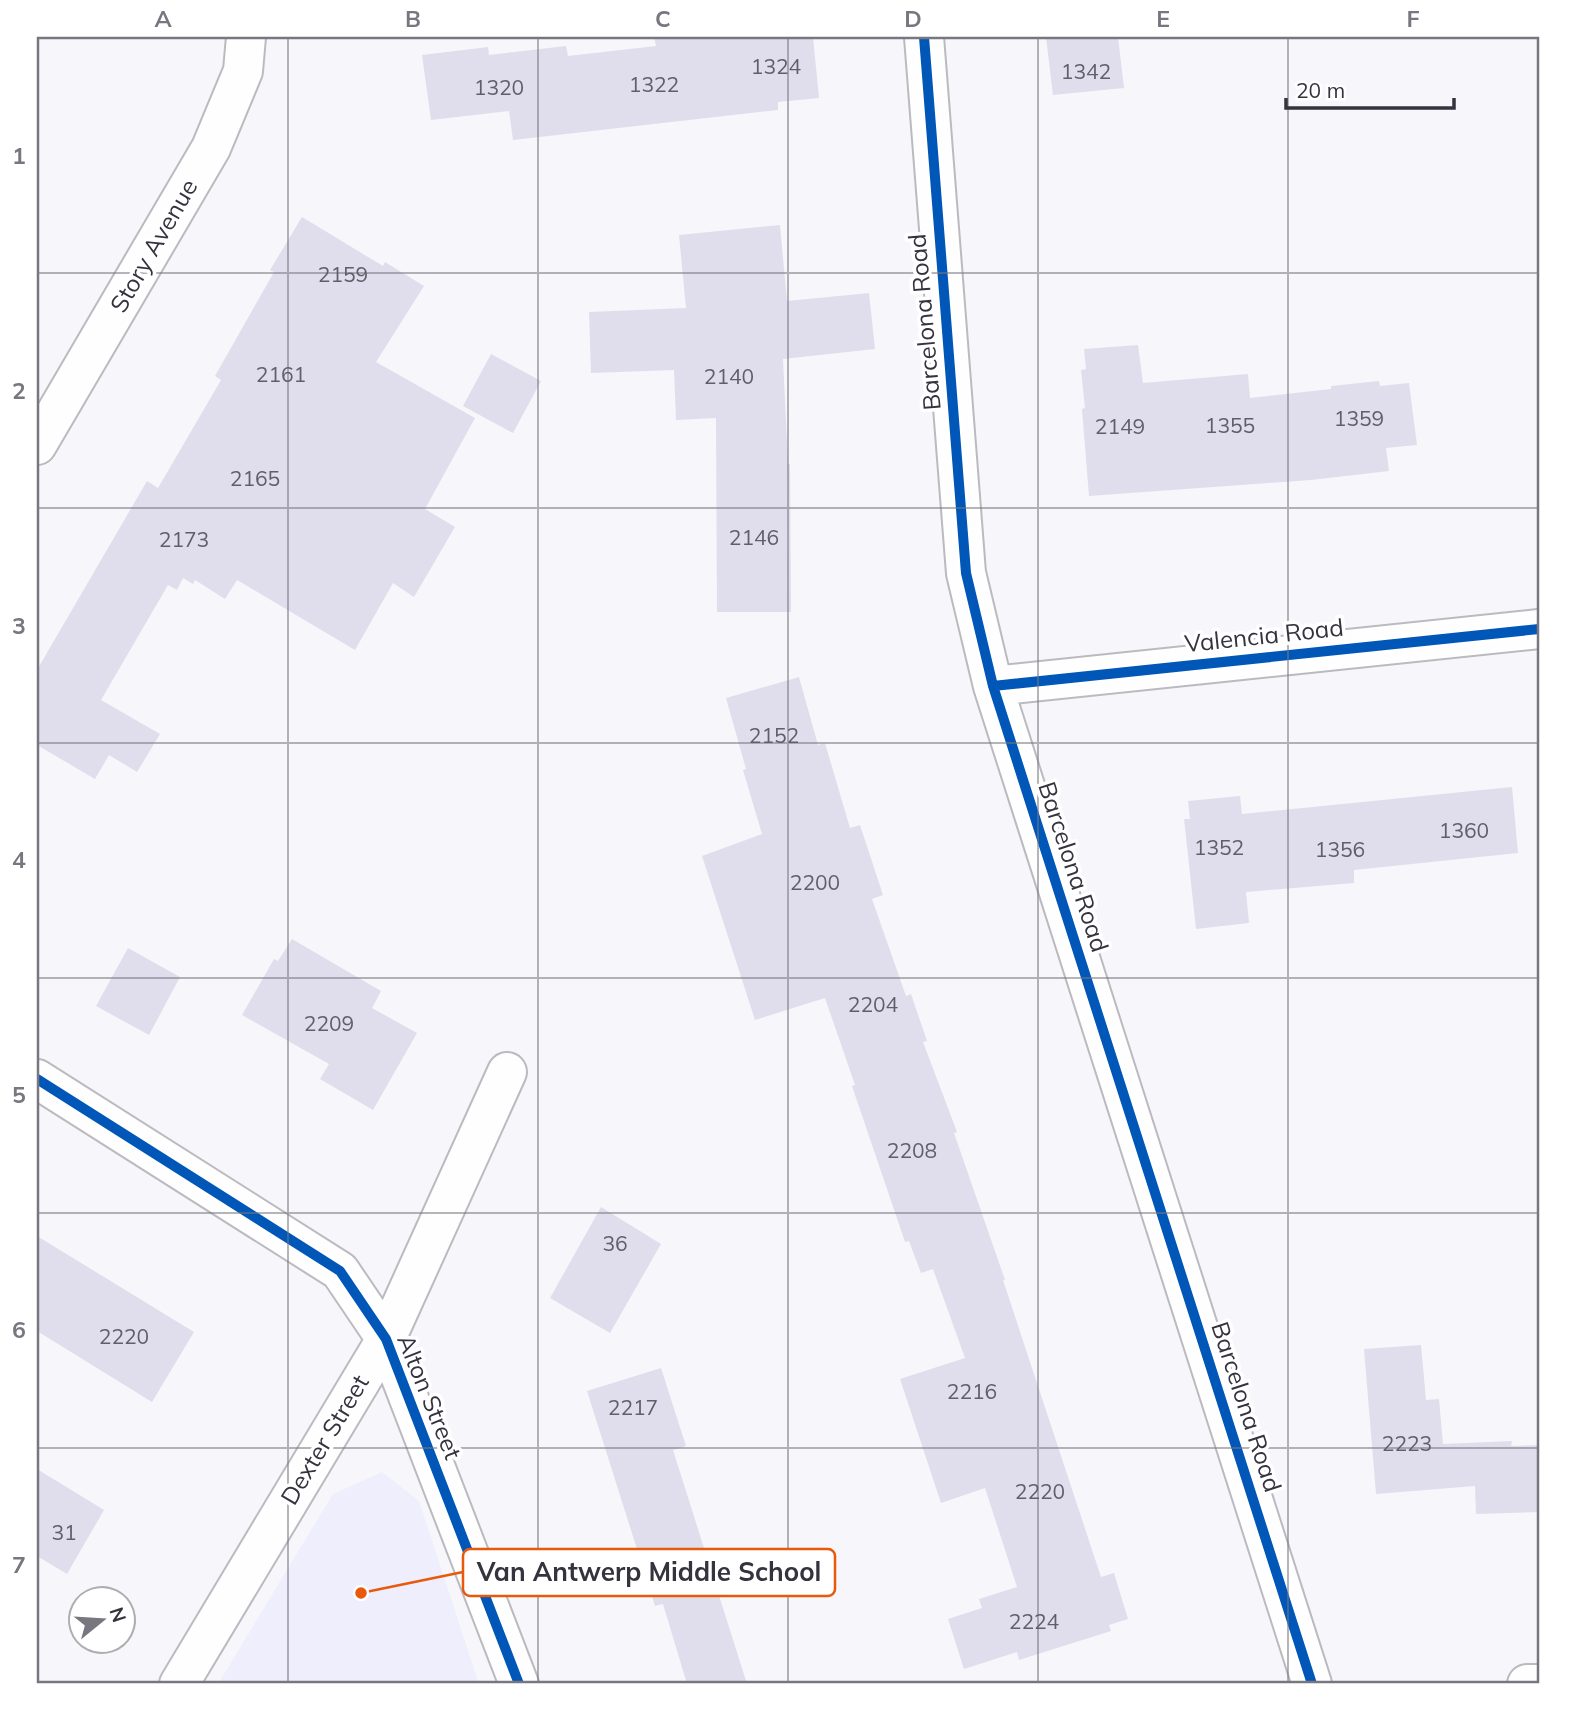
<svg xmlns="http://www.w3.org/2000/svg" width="1576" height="1721" viewBox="0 0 1576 1721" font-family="Mulish,sans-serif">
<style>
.built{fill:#efeefc}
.building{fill:#e0deec}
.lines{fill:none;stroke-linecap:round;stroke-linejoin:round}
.minor-casing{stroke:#bbbac1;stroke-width:42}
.minor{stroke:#fefefe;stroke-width:38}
.cycleway-casing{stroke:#fff;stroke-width:15}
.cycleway{stroke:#0057b8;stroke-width:10}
.grid{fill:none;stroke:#787780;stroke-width:2;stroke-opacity:0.55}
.labels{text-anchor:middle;stroke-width:7;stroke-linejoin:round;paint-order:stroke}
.number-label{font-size:21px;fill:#5f5e6a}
.street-label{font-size:24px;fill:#34333e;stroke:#fff}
.leader{fill:none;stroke:#e8590c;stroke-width:2.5}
.callout-dot{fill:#e8590c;stroke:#fff;stroke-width:2.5}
.callout{fill:#fff;stroke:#e8590c;stroke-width:2.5}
.callout-label{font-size:26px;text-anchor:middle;font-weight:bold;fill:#34333e}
.neatline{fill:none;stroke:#787780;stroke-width:2.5}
.grid-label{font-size:23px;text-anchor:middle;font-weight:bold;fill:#787780}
</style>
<rect width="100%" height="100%" fill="#f7f6fa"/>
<path class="built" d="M 382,1472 L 419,1501 L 479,1684 L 218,1684 L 333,1494 Z"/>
<path class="building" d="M 654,37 L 813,37 L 819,98 L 778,102 L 778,110 L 513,140 L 509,111 L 431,120 L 422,55 L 488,47 L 489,55 L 566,46 L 568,56 L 656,46 Z
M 1046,37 L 1118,37 L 1124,88 L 1053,95 Z
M 302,217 L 383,266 L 385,262 L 424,286 L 376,362 L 475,418 L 425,509 L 455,527 L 414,597 L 393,583 L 355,650 L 237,580 L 225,599 L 195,580 L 193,584 L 183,578 L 177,590 L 168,585 L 101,700 L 160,734 L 137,772 L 109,755 L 95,779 L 37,745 L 37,670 L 147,481 L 158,488 L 221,380 L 215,376 L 274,272 L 270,270 Z
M 780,225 L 787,301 L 869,293 L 875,349 L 783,359 L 788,464 L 790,464 L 791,612 L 717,612 L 716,418 L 676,420 L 674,370 L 591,373 L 589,312 L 686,308 L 679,235 Z
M 1138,345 L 1143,383 L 1248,374 L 1250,398 L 1331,389 L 1331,386 L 1379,381 L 1380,386 L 1409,383 L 1417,445 L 1386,448 L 1389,471 L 1311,480 L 1089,496 L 1082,409 L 1085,408 L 1081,370 L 1086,369 L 1084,349 Z
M 491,354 L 541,381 L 513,433 L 463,406 Z
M 799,677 L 818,745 L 825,743 L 850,828 L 860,825 L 883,895 L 872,899 L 906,996 L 911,994 L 927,1041 L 923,1042 L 957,1132 L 954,1133 L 1005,1280 L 1003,1280 L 1101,1577 L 1114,1573 L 1128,1619 L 1109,1625 L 1111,1631 L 1019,1660 L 1017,1652 L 964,1669 L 948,1619 L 982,1608 L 979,1599 L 1017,1587 L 985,1488 L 941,1503 L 900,1379 L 965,1358 L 933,1269 L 921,1273 L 909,1241 L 905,1242 L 852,1086 L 855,1085 L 825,998 L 755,1020 L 702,856 L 762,834 L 743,770 L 746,769 L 726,698 Z
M 1512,787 L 1518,853 L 1354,870 L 1354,883 L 1246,892 L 1249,923 L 1196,929 L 1184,819 L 1190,819 L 1188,801 L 1240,796 L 1242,814 Z
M 292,939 L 381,991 L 372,1008 L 417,1033 L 373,1110 L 320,1079 L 329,1064 L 242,1015 L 274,959 L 278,961 Z
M 128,948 L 180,977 L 149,1035 L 96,1006 Z
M 601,1207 L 661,1244 L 610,1333 L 550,1298 Z
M 37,1236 L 194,1332 L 152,1402 L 37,1331 Z
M 1421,1345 L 1426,1400 L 1439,1399 L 1443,1444 L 1512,1441 L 1511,1446 L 1539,1445 L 1539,1512 L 1476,1514 L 1475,1486 L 1376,1494 L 1364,1349 Z
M 661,1368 L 686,1446 L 673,1450 L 747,1684 L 687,1684 L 663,1604 L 655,1606 L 587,1391 Z
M 37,1469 L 104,1510 L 67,1574 L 37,1556 Z"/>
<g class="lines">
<defs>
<path id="minor" d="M 924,37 L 966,573 L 993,686 L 1312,1684
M 37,445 L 211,148 L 243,71 L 246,37
M 993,686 L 1539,629
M 37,1079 L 340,1271 L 386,1339 L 519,1684
M 179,1684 L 386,1339 L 507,1072
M 1527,1684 L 1539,1684"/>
</defs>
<use href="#minor" class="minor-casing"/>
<use href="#minor" class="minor"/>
<defs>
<path id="cycleway" d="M 924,37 L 966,573 L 993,686 L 1312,1684
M 993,686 L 1539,629
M 37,1079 L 340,1271 L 386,1339 L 519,1684"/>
</defs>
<use href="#cycleway" class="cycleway-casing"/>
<use href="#cycleway" class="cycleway"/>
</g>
<path class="grid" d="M 288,37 L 288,1684M 538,37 L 538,1684M 788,37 L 788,1684M 1038,37 L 1038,1684M 1288,37 L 1288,1684M 37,273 L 1539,273M 37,508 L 1539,508M 37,743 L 1539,743M 37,978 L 1539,978M 37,1213 L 1539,1213M 37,1448 L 1539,1448"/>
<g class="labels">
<g class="number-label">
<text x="776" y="74">1324</text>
<text x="1086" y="79">1342</text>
<text x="654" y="92">1322</text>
<text x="499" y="95">1320</text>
<text x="343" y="282">2159</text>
<text x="281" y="382">2161</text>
<text x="729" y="384">2140</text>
<text x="1359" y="426">1359</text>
<text x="1230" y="433">1355</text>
<text x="1120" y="434">2149</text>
<text x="255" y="486">2165</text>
<text x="754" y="545">2146</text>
<text x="184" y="547">2173</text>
<text x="774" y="743">2152</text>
<text x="1464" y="838">1360</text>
<text x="1219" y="855">1352</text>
<text x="1340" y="857">1356</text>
<text x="815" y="890">2200</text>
<text x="873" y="1012">2204</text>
<text x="329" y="1031">2209</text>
<text x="912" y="1158">2208</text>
<text x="615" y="1251">36</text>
<text x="124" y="1344">2220</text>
<text x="972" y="1399">2216</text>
<text x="633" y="1415">2217</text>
<text x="1407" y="1451">2223</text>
<text x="1040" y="1499">2220</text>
<text x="64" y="1540">31</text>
<text x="1034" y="1629">2224</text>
</g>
<g class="street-label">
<text transform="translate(154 246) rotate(-60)" y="8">Story Avenue</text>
<text transform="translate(925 322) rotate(-95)" y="8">Barcelona Road</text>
<text transform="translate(1264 636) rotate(-6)" y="8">Valencia Road</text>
<text transform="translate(1073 867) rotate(72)" y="8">Barcelona Road</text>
<text transform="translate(429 1397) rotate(68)" y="8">Alton Street</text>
<text transform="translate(1246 1407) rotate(72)" y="8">Barcelona Road</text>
<text transform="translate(325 1440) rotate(-59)" y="8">Dexter Street</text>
</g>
</g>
<path class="leader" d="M361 1593L463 1572"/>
<circle class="callout-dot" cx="361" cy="1593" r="7"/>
<rect class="callout" x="463" y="1549" width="372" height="47" rx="7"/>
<g class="callout-label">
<text x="649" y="1581">Van Antwerp Middle School</text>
</g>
<rect width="1576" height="1721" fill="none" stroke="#ffffff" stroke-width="77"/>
<g transform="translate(102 1620) rotate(72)"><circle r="33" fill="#ffffff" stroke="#aeadb2" stroke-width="2"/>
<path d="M0-5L12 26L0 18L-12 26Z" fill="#787780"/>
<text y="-10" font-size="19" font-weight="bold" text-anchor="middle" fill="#34333e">N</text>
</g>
<path d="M1286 98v10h168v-10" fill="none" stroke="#34333e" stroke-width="3.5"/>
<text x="1296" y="98" font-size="21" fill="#34333e" stroke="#ffffff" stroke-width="5" paint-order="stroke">20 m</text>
<rect x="38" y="38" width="1500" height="1644" class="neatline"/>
<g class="grid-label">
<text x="163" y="27">A</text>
<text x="413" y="27">B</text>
<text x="663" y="27">C</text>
<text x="913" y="27">D</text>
<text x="1163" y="27">E</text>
<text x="1413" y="27">F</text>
<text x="19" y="164">1</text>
<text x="19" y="399">2</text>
<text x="19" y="634">3</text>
<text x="19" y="868">4</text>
<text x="19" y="1103">5</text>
<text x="19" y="1338">6</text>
<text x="19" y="1573">7</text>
</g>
</svg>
